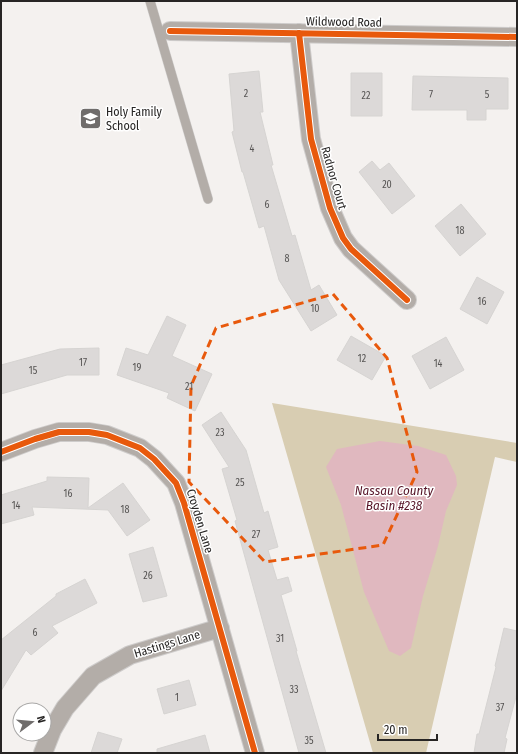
<svg xmlns="http://www.w3.org/2000/svg" width="518" height="754" viewBox="0 0 518 754" font-family="'Fira Sans Condensed',sans-serif">
<style>
.forest{fill:#d8cdb2}
.water{fill:#e0b8bf}
.building{fill:#dcd9d8;stroke:#d6d4d2}
.lines{fill:none;stroke-linecap:round;stroke-linejoin:round}
.service-casing{stroke:#cecccb;stroke-width:10}
.minor-casing{stroke:#cecccb;stroke-width:20}
.service{stroke:#b3ada8;stroke-width:9}
.minor{stroke:#b3ada8;stroke-width:18}
.cycleway-casing{stroke:#fff;stroke-width:8}
.cycleway{stroke:#e8590c;stroke-width:6}
.marked{fill:none;stroke:#e8590c;stroke-width:3;stroke-dasharray:8 5;stroke-linejoin:round}
.labels{text-anchor:middle;stroke-width:3;stroke-linejoin:round;paint-order:stroke}
.number-label{font-size:10px;fill:#565453}
.street-label{font-size:12px;fill:#272524;stroke:#fff}
.poi-label{font-size:12px;fill:#272524;stroke:#fff;text-anchor:start}
.water-label{font-size:13px;font-style:italic;fill:#561427;stroke:#fff}
</style>
<rect width="100%" height="100%" fill="#f4f1ef"/>
<path class="forest" d="M 272,403 L 517,443 L 517,462 L 495,457 L 426,753 L 373,753 Z"/>
<path class="water" d="M 380,441 L 418,446 L 446,455 L 456,476 L 457,485 L 446,511 L 438,546 L 423,596 L 411,648 L 400,656 L 389,651 L 364,592 L 341,505 L 326,467 L 337,449 Z"/>
<path class="building" d="M 259,71 L 263,112 L 260,112 L 273,165 L 271,165 L 292,236 L 295,235 L 311,290 L 319,285 L 337,315 L 311,331 L 279,280 L 264,226 L 259,228 L 243,172 L 242,172 L 232,132 L 234,131 L 229,74 Z
M 351,73 L 382,73 L 382,116 L 351,116 Z
M 413,76 L 508,78 L 508,109 L 486,109 L 486,120 L 467,120 L 467,110 L 412,110 Z
M 372,161 L 380,170 L 389,163 L 415,196 L 392,214 L 359,172 Z
M 461,204 L 486,234 L 460,256 L 435,226 Z
M 477,277 L 504,292 L 487,324 L 460,309 Z
M 167,316 L 186,325 L 172,356 L 212,374 L 195,411 L 167,398 L 169,393 L 117,375 L 126,348 L 148,355 Z
M 351,336 L 386,356 L 372,380 L 337,360 Z
M 446,337 L 464,370 L 430,389 L 412,356 Z
M 99,348 L 99,375 L 67,375 L 1,394 L 1,365 L 60,349 Z
M 221,412 L 246,450 L 264,513 L 268,511 L 278,547 L 268,550 L 277,580 L 288,577 L 292,591 L 281,595 L 297,651 L 296,651 L 326,753 L 299,753 L 249,572 L 235,521 L 237,520 L 222,469 L 229,467 L 202,425 Z
M 47,477 L 89,478 L 88,508 L 123,483 L 150,520 L 127,536 L 108,510 L 32,507 L 34,515 L 1,524 L 1,495 L 47,481 Z
M 153,547 L 167,596 L 143,602 L 129,554 Z
M 85,579 L 97,603 L 52,626 L 58,633 L 31,655 L 26,650 L 1,691 L 1,640 L 56,596 L 56,594 Z
M 504,628 L 517,631 L 517,693 L 505,738 L 507,739 L 504,753 L 474,753 L 477,734 L 479,734 L 496,667 L 495,666 Z
M 189,680 L 196,705 L 164,714 L 157,689 Z
M 98,732 L 122,739 L 117,753 L 91,753 Z
M 205,735 L 210,753 L 157,753 L 157,749 Z"/>
<g class="lines">
<defs>
<path id="service" d="M 150,1 L 208,199"/>
<path id="minor" d="M 170,31 L 517,37
M 299,33 L 311,139 L 330,208 L 343,238 L 351,249 L 407,300
M 1,452 L 35,439 L 59,432 L 89,432 L 107,435 L 140,448 L 154,459 L 176,483 L 184,503 L 255,753
M 43,753 L 52,730 L 65,708 L 93,676 L 130,655 L 220,628"/>
</defs>
<use href="#service" class="service-casing"/>
<use href="#minor" class="minor-casing"/>
<use href="#service" class="service"/>
<use href="#minor" class="minor"/>
<defs>
<path id="cycleway" d="M 170,31 L 517,37
M 299,33 L 311,139 L 330,208 L 343,238 L 351,249 L 407,300
M 1,452 L 35,439 L 59,432 L 89,432 L 107,435 L 140,448 L 154,459 L 176,483 L 184,503 L 255,753"/>
</defs>
<use href="#cycleway" class="cycleway-casing"/>
<use href="#cycleway" class="cycleway"/>
</g>
<path class="marked" d="M 333,294 L 387,358 L 417,472 L 383,545 L 265,562 L 189,482 L 191,386 L 216,328 Z"/>
<defs>
<symbol id="school-square" viewBox="-11 -11 22 22"><rect x="-9" y="-9" width="18" height="18" rx="4" fill="#6f6c6b" stroke="#fff"/><path d="M0-5L7-2L0 1L-7-2ZM-4 1L0 2.5L4 1V4Q0 6-4 4Z" fill="#fff"/></symbol>
</defs>
<g fill-rule="evenodd">
<use href="#school-square" x="78" y="106" width="25" height="25"/>
</g>
<g class="labels">
<g class="number-label">
<text x="246" y="97">2</text>
<text x="431" y="98">7</text>
<text x="487" y="98">5</text>
<text x="366" y="99">22</text>
<text x="252" y="152">4</text>
<text x="387" y="188">20</text>
<text x="267" y="208">6</text>
<text x="460" y="234">18</text>
<text x="287" y="262">8</text>
<text x="482" y="305">16</text>
<text x="315" y="312">10</text>
<text x="362" y="362">12</text>
<text x="83" y="366">17</text>
<text x="438" y="367">14</text>
<text x="137" y="371">19</text>
<text x="33" y="374">15</text>
<text x="189" y="390">21</text>
<text x="220" y="436">23</text>
<text x="240" y="486">25</text>
<text x="68" y="497">16</text>
<text x="16" y="509">14</text>
<text x="125" y="513">18</text>
<text x="256" y="538">27</text>
<text x="148" y="579">26</text>
<text x="35" y="636">6</text>
<text x="280" y="642">31</text>
<text x="294" y="693">33</text>
<text x="177" y="701">1</text>
<text x="500" y="711">37</text>
<text x="309" y="744">35</text>
</g>
<g class="street-label">
<text transform="translate(344 22) rotate(1)" y="4">Wildwood Road</text>
<text transform="translate(334 178) rotate(74)" y="4">Radnor Court</text>
<text transform="translate(200 521) rotate(73)" y="4">Croyden Lane</text>
<text transform="translate(167 644) rotate(-17)" y="4">Hastings Lane</text>
</g>
<g class="poi-label">
<text x="106" y="116">Holy Family<tspan x="106" dy="14">School</tspan></text>
</g>
<g class="water-label">
<text x="394" y="495">Nassau County<tspan x="394" dy="15">Basin #238</tspan></text>
</g>
</g>
<rect width="518" height="754" fill="none" stroke="#272524" stroke-width="4"/>
<g transform="translate(32 722) rotate(74)"><circle r="19" fill="#ffffff" stroke="#a9a8a7"/>
<path d="M0-3L7 15L0 10L-7 15Z" fill="#6f6c6b"/>
<text y="-6" font-size="11" font-weight="bold" text-anchor="middle" fill="#272524">N</text>
</g>
<path d="M378 734v6h59v-6" fill="none" stroke="#272524" stroke-width="2"/>
<text x="384" y="734" font-size="12" fill="#272524" stroke="#ffffff" stroke-width="3" paint-order="stroke">20 m</text>
</svg>
